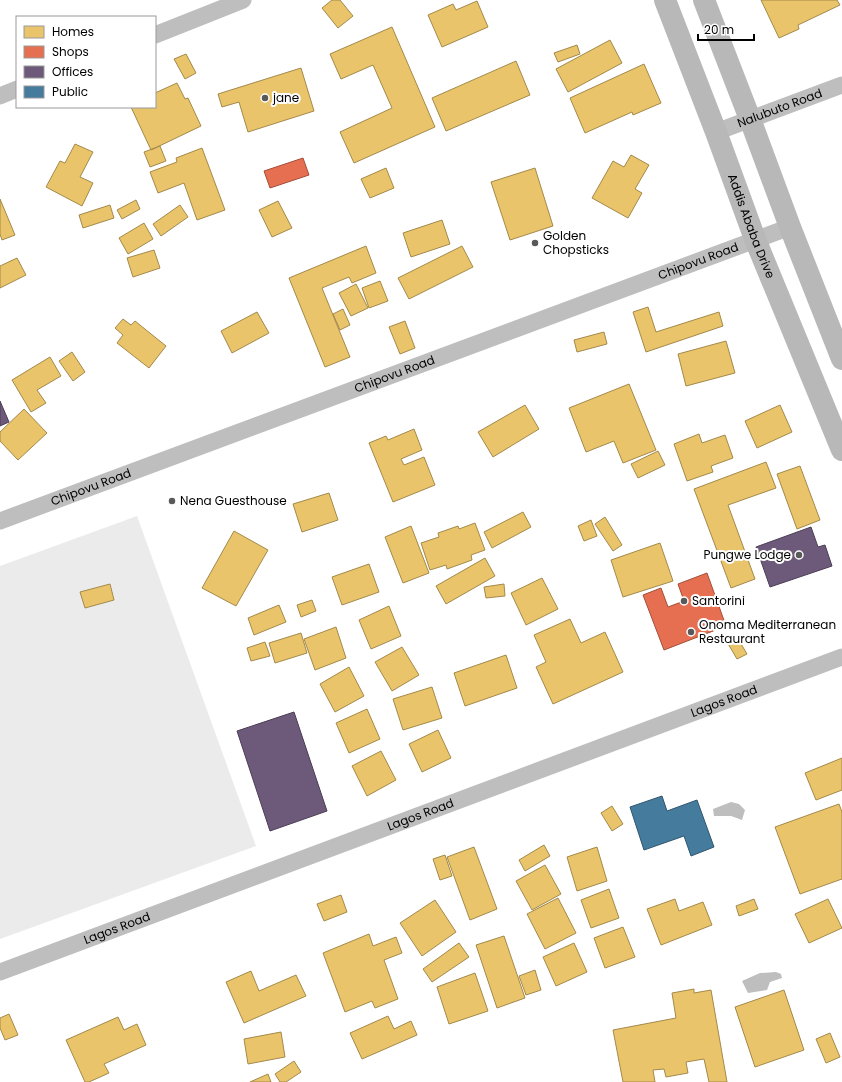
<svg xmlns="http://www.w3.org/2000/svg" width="842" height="1082" viewBox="0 0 842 1082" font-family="Poppins,sans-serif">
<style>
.green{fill:#ebebeb}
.water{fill:#bebebe}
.homes{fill:#e9c46a;stroke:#a3894a}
.shops{fill:#e76f51;stroke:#a24e39}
.offices{fill:#6d597a;stroke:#4c3e55}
.public{fill:#457b9d;stroke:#30566e}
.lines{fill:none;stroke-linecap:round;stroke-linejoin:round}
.street{stroke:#bebebe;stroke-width:17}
.secondary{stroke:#b8b8b8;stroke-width:22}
.poi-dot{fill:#595959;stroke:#fff;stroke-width:1.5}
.labels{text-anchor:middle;stroke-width:4;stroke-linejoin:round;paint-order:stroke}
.poi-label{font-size:12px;fill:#000;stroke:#fff;text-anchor:start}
.street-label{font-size:12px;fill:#000;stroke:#fff}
</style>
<rect width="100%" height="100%" fill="#fff"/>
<path class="green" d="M 137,516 L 256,846 L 0,939 L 0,566 Z"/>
<path class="water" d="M 731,802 L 739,804 L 745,810 L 742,820 L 731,816 L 714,816 L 713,809 Z
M 776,972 L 781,974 L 782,978 L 770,982 L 767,990 L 748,993 L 742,981 L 760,973 Z"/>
<path class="homes" d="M 332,0 L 340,0 L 353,16 L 338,28 L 322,8 Z
M 761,0 L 837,0 L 840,5 L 798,25 L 799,29 L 779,38 Z
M 477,1 L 488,27 L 442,47 L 428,15 L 453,4 L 456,10 Z
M 392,27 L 435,127 L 354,163 L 340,132 L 392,108 L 373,65 L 341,79 L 330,54 Z
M 610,40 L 622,63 L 568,92 L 556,69 Z
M 577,45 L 580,54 L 558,62 L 554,53 Z
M 186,54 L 196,73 L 185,79 L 174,59 Z
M 516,61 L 530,95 L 446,131 L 432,98 Z
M 644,64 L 661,103 L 633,115 L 632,112 L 585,133 L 570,98 Z
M 301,68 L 314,111 L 248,132 L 239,102 L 222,107 L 218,94 Z
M 177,83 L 185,99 L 188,98 L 201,126 L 151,150 L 131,107 L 155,107 L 155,93 Z
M 75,144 L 93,152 L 80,177 L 93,183 L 82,206 L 46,187 L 60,161 L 65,163 Z
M 160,146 L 166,161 L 150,167 L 144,152 Z
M 202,148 L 225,210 L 197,220 L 184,183 L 158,193 L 150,172 L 177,162 L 176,158 Z
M 631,155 L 649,165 L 635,189 L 642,193 L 628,218 L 592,198 L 613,161 L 624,167 Z
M 386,168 L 394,188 L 370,198 L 361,179 Z
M 535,168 L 553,226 L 510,240 L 491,182 Z
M 0,199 L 15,235 L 2,240 L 0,234 Z
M 136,200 L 140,209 L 122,219 L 117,210 Z
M 278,201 L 292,228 L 272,237 L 259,210 Z
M 110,205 L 114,218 L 83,228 L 79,215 Z
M 180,205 L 188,217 L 161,236 L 153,224 Z
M 442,220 L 450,244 L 411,257 L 403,233 Z
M 144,223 L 153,239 L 128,254 L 119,238 Z
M 366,246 L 376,273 L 352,283 L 349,277 L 322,288 L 350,357 L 325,367 L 289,278 Z
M 462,246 L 473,267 L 409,299 L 398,278 Z
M 154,250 L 160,268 L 133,277 L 127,258 Z
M 17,258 L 26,275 L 0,288 L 0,266 Z
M 380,281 L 388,301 L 369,308 L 362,288 Z
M 356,284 L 368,308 L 351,316 L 339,293 Z
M 648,307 L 656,332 L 719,312 L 723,326 L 646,352 L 633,312 Z
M 343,309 L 350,325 L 340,330 L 333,314 Z
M 257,312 L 269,333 L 232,353 L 221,331 Z
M 123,319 L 131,325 L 135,321 L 166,346 L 149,368 L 117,343 L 123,335 L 115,328 Z
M 405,321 L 415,348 L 400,354 L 389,327 Z
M 604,332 L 607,344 L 577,352 L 574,340 Z
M 726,341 L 735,373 L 686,386 L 678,354 Z
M 72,352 L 85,372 L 73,381 L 59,361 Z
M 50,357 L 61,376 L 37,390 L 46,403 L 31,412 L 12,380 Z
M 629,384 L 656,450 L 623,463 L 614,441 L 586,452 L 569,408 Z
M 525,405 L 539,429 L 493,457 L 478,432 Z
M 780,405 L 792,432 L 757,448 L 745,421 Z
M 24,409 L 47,433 L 18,460 L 0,441 L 0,432 Z
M 414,429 L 422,450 L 401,459 L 404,465 L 424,457 L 435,485 L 393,502 L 369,443 L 386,436 L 388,440 Z
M 699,434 L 702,443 L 725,435 L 733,458 L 711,466 L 713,472 L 687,481 L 674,444 Z
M 658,451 L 665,465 L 638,478 L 631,464 Z
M 766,462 L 776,488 L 728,505 L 755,579 L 731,588 L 694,489 Z
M 800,466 L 820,520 L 797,529 L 777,474 Z
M 329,493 L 338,520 L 302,532 L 293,504 Z
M 523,512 L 531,527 L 492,548 L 484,532 Z
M 605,517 L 622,545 L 613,551 L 595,524 Z
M 591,520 L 597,536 L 584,541 L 578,526 Z
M 475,523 L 485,550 L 471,555 L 472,560 L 447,569 L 446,565 L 430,570 L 421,543 L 439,537 L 438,533 L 458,526 L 459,529 Z
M 411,526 L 429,573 L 403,583 L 385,537 Z
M 234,531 L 268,550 L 236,606 L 202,588 Z
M 660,543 L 673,581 L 623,597 L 611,560 Z
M 485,558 L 495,576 L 446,604 L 436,586 Z
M 369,564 L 379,592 L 342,605 L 332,577 Z
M 542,578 L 558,609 L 526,625 L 511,593 Z
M 110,584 L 114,600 L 85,608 L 80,592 Z
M 504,584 L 505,596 L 486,598 L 484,587 Z
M 312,600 L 316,611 L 301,617 L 297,605 Z
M 279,605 L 286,622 L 254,635 L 248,618 Z
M 389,606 L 401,636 L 371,649 L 359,620 Z
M 570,619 L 581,643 L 605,632 L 623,672 L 553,704 L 536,667 L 546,662 L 534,635 Z
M 336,627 L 346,658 L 315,670 L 304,639 Z
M 301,633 L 307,653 L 275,663 L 269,643 Z
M 737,637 L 747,654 L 737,659 L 727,642 Z
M 265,642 L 270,656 L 251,661 L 247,648 Z
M 402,647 L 419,675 L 392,691 L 375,662 Z
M 506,655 L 517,688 L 465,706 L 454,673 Z
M 349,667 L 364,696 L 335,712 L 320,684 Z
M 432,687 L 442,718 L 403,730 L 393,699 Z
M 367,709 L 380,739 L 349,753 L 336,723 Z
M 438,730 L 451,758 L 422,772 L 409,744 Z
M 381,751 L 396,780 L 367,796 L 352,766 Z
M 842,758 L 842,790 L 816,800 L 805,773 Z
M 839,804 L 842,812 L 842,879 L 800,894 L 775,827 Z
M 612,806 L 623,824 L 612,831 L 601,813 Z
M 544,845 L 550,856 L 525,871 L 519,860 Z
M 474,847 L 497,909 L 470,920 L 447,857 Z
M 597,847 L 607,881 L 577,891 L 567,857 Z
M 445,855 L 452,876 L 440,880 L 433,859 Z
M 545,865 L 561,894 L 532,910 L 516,881 Z
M 609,889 L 619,918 L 591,928 L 581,900 Z
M 341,895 L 347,912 L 324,921 L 317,904 Z
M 558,898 L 576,933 L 545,949 L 527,914 Z
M 675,899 L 679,911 L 703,902 L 712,925 L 661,945 L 647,909 Z
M 754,899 L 758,909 L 739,916 L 736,906 Z
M 828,899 L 842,928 L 809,943 L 795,914 Z
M 435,900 L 456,932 L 422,956 L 400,923 Z
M 623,927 L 635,957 L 605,968 L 594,938 Z
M 369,934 L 373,946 L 396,937 L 402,953 L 384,960 L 398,999 L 375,1008 L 372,1001 L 345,1012 L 323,953 Z
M 504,936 L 525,998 L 497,1008 L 476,945 Z
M 459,943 L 469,957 L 432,982 L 423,969 Z
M 574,943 L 587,972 L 556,986 L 543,957 Z
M 535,970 L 541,990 L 526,995 L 519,976 Z
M 251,971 L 259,991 L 296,975 L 306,996 L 244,1023 L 226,982 Z
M 475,973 L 488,1011 L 449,1024 L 437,987 Z
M 694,989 L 694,993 L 711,990 L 727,1082 L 709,1082 L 704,1059 L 686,1062 L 688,1073 L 666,1077 L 664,1069 L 653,1070 L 655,1082 L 623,1082 L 613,1030 L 676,1018 L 672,993 Z
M 784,990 L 804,1050 L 755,1067 L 735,1007 Z
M 9,1014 L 18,1035 L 5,1040 L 0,1028 L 0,1018 Z
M 388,1016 L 394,1029 L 411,1021 L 417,1035 L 362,1059 L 350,1033 Z
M 118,1017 L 124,1030 L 137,1024 L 146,1045 L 104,1064 L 109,1073 L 89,1082 L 85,1082 L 66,1040 Z
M 281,1032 L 285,1057 L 248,1064 L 244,1039 Z
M 830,1033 L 840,1057 L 826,1063 L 816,1039 Z
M 294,1061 L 301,1072 L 286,1082 L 280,1082 L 275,1074 Z
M 268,1074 L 271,1082 L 250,1082 Z"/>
<path class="shops" d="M 303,158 L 309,175 L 270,188 L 264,171 Z
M 707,573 L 726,626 L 664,650 L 643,595 L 661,588 L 668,607 L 684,601 L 678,584 Z"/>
<path class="offices" d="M 0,401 L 9,422 L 0,426 Z
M 811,527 L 818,547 L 825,545 L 832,566 L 770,587 L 756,547 Z
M 294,712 L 327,811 L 270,831 L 237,731 Z"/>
<path class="public" d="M 662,796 L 667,811 L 697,800 L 714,847 L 691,856 L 684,836 L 644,850 L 630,807 Z"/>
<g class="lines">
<g class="street">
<path d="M 155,35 L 243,0"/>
<path d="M 0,96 L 17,89"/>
<path id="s1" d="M 716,132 L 842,85"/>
<path id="s2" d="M 0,521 L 790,227"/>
<path id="s3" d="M 0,972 L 842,657"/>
</g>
<g class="secondary">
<path id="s4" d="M 665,0 L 716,132 L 755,239 L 842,450"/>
<path d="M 704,0 L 750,119 L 790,227 L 842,359"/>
</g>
</g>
<g class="poi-dot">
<circle cx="265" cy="98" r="4"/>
<circle cx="535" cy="243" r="4"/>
<circle cx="172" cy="501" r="4"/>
<circle cx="799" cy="555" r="4"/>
<circle cx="684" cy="601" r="4"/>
<circle cx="691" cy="632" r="4"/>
</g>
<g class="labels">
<g class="poi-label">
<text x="273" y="102">jane</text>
<text x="543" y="240">Golden<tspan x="543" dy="14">Chopsticks</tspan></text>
<text x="180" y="505">Nena Guesthouse</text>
<text x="791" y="559" text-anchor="end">Pungwe Lodge</text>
<text x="692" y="605">Santorini</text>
<text x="699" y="629">Onoma Mediterranean<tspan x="699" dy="14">Restaurant</tspan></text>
</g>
<g class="street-label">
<text dy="4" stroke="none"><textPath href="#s1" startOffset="68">Nalubuto Road</textPath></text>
<text dy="4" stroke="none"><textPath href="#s4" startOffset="242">Addis Ababa Drive</textPath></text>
<text dy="4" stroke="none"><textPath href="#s2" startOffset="745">Chipovu Road</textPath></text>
<text dy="4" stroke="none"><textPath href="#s2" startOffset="421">Chipovu Road</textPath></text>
<text dy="4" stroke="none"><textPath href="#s2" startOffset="97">Chipovu Road</textPath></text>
<text dy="4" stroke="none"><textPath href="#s3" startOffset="773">Lagos Road</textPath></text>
<text dy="4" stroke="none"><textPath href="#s3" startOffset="449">Lagos Road</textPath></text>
<text dy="4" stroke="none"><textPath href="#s3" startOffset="125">Lagos Road</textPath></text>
</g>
</g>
<rect x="16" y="16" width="140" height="92" fill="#ffffff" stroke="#999999"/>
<rect x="24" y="26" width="20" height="12" fill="#e9c46a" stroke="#999999"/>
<text x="52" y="36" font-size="12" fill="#000000">Homes</text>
<rect x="24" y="46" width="20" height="12" fill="#e76f51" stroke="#999999"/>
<text x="52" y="56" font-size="12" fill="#000000">Shops</text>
<rect x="24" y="66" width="20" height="12" fill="#6d597a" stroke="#999999"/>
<text x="52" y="76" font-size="12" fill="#000000">Offices</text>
<rect x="24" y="86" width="20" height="12" fill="#457b9d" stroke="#999999"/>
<text x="52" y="96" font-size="12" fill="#000000">Public</text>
<path d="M698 34v6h56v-6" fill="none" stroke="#000000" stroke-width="2"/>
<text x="704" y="34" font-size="12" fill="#000000" stroke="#ffffff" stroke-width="3" paint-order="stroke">20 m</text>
</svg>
